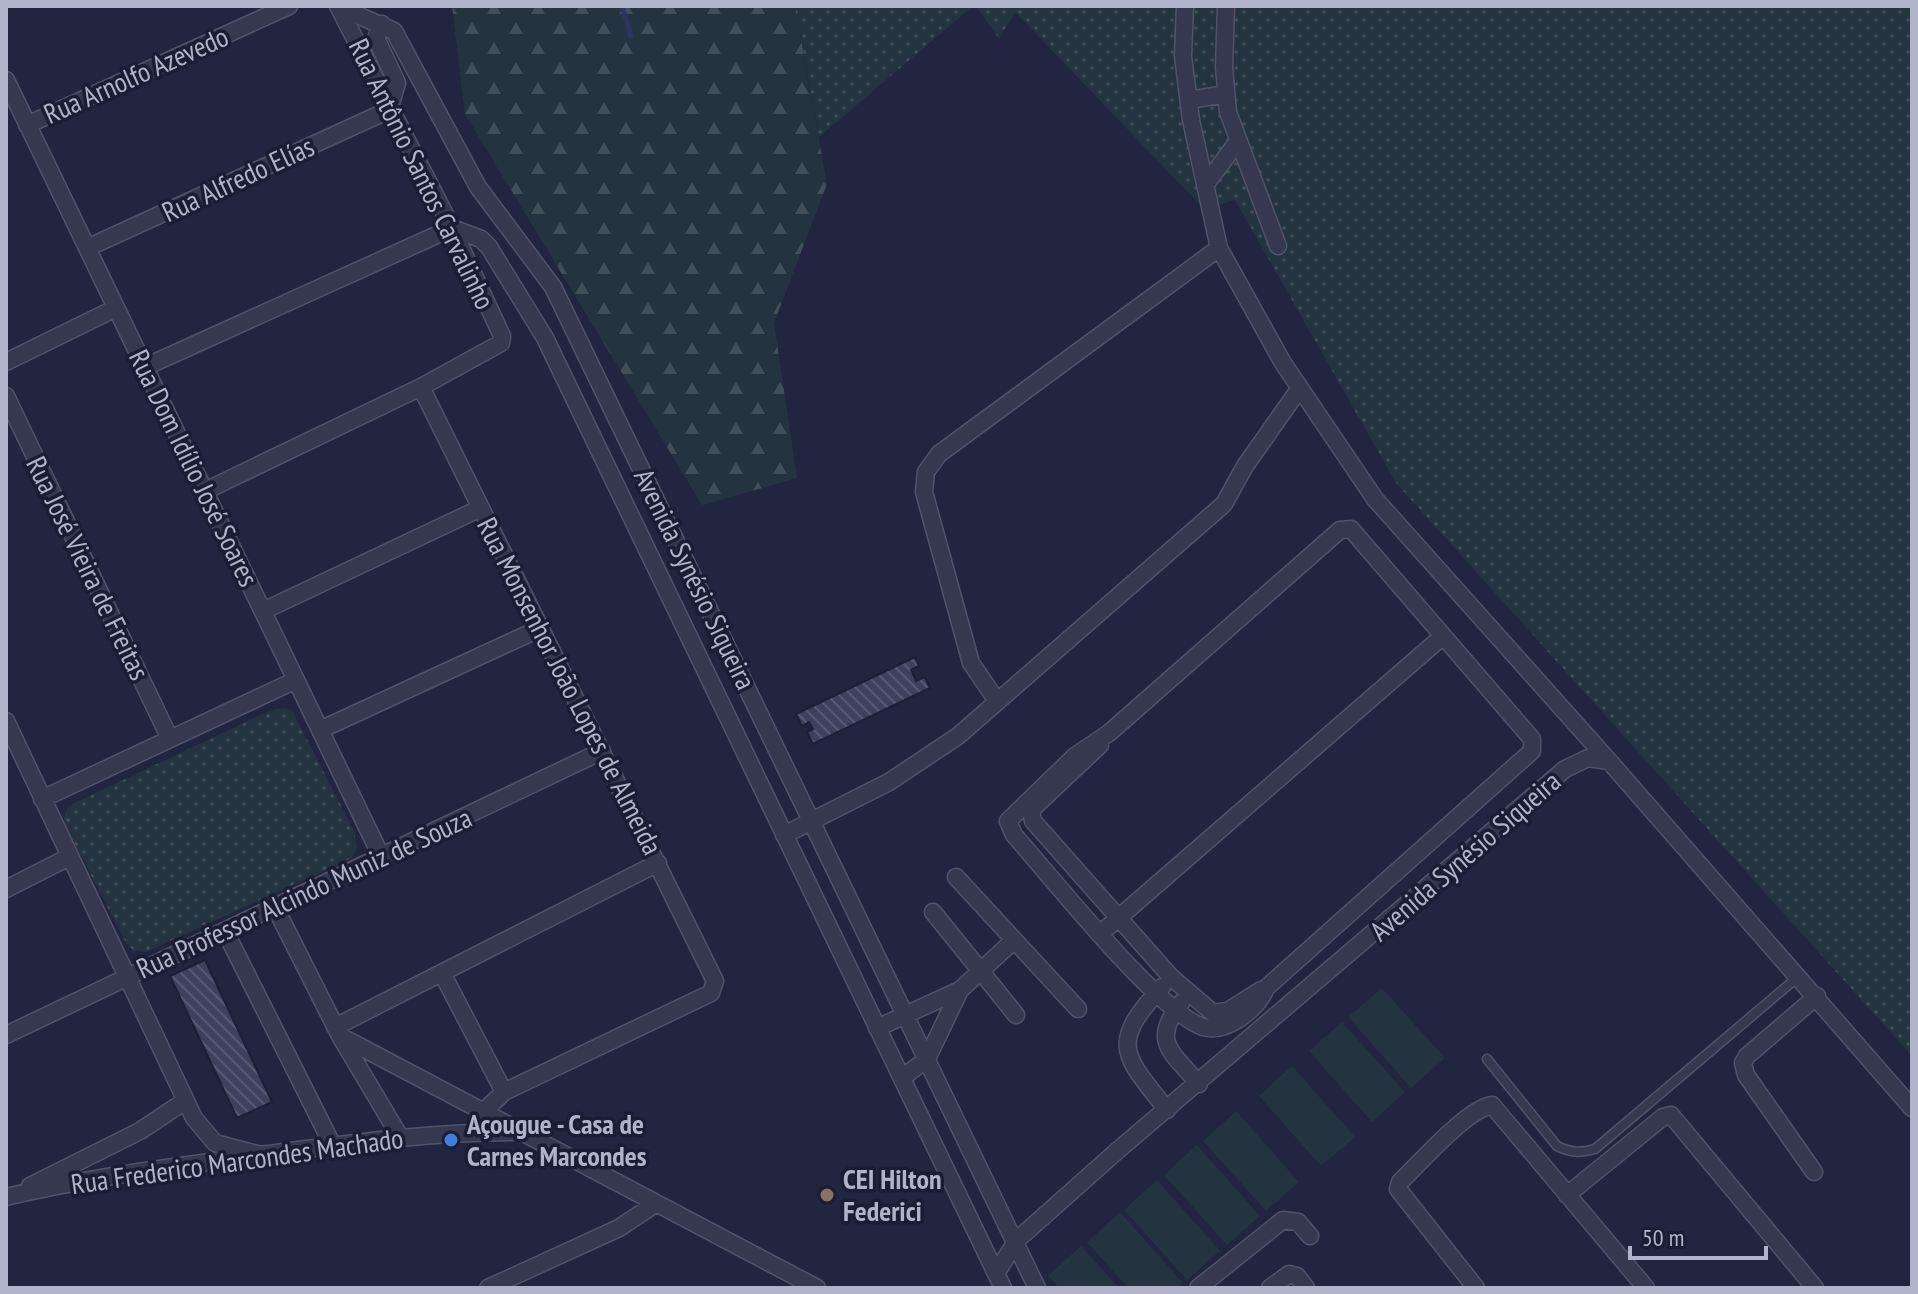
<svg xmlns="http://www.w3.org/2000/svg" width="1918" height="1294" viewBox="0 0 1918 1294" font-family="'PT Sans Narrow',sans-serif">
<style>
.grass{fill:url(#grass-dots)}
.forest{fill:url(#forest-firs)}
.pitch{fill:#233440}
.lines{fill:none;stroke-linecap:round;stroke-linejoin:round}
.stream{stroke:#2e3461;stroke-width:5}
.building{fill:url(#building-back-hatch);stroke:#1c1f36;stroke-width:2}
.lane-casing{stroke:#50536a;stroke-width:11}
.street-casing{stroke:#50536a;stroke-width:19}
.lane{stroke:#35384f;stroke-width:8}
.street{stroke:#35384f;stroke-width:16}
.shop-dot{fill:#3f7fe0;stroke:#1a1d34;stroke-width:3}
.education-dot{fill:#8d6e63;stroke:#1a1d34;stroke-width:3}
.labels{text-anchor:middle;stroke-width:7;stroke-linejoin:round;paint-order:stroke}
.street-label{font-size:28px;fill:#b1b3ca;stroke:#1a1d34}
.poi-label{font-size:28px;font-weight:bold;fill:#b1b3ca;stroke:#1a1d34;text-anchor:start}
</style>
<defs>
<pattern id="grass-dots" width="8" height="8" patternUnits="userSpaceOnUse" patternTransform="scale(2)"><rect width="8" height="8" fill="#233440"/><path d="M2 2h.1M6 6h.1" fill="none" stroke="#414f5a" stroke-width="1.8" stroke-linecap="round"/></pattern>
<pattern id="forest-firs" width="22" height="20" patternUnits="userSpaceOnUse" patternTransform="scale(2)"><rect width="22" height="20" fill="#233440"/><path d="M5 1l3.5 6h-7zM16 11l3.5 6h-7z" fill="#414f5a"/></pattern>
<pattern id="building-back-hatch" width="6" height="6" patternUnits="userSpaceOnUse" patternTransform="scale(2)"><rect width="6" height="6" fill="#3d415f"/><path d="M-1 5l2 2M0 0l6 6M5-1l2 2" fill="none" stroke="#575a75"/></pattern>
</defs>
<rect width="100%" height="100%" fill="#21253f"/>
<path class="grass" d="M 795,6 L 973,6 L 819,137 Z
M 976,6 L 1912,6 L 1912,1056 L 1396,483 L 1235,200 L 1204,209 L 1015,12 L 999,39 Z
M 284,708 L 292,710 L 354,831 L 357,846 L 352,858 L 146,952 L 134,951 L 126,943 L 63,821 L 68,806 L 269,711 Z"/>
<path class="forest" d="M 452,6 L 795,6 L 827,184 L 774,323 L 797,478 L 702,505 L 465,114 Z"/>
<path class="pitch" d="M 1382,988 L 1445,1058 L 1411,1088 L 1348,1017 Z
M 1342,1022 L 1405,1092 L 1372,1122 L 1309,1051 Z
M 1292,1066 L 1355,1137 L 1321,1166 L 1259,1096 Z
M 1236,1111 L 1299,1182 L 1266,1211 L 1203,1141 Z
M 1197,1145 L 1260,1216 L 1227,1245 L 1164,1175 Z
M 1157,1180 L 1220,1251 L 1187,1280 L 1124,1210 Z
M 1120,1212 L 1183,1283 L 1177,1288 L 1128,1288 L 1087,1242 Z
M 1081,1246 L 1119,1288 L 1059,1288 L 1048,1276 Z"/>
<g class="lines">
<path class="stream" d="M 622,6 L 631,36"/>
</g>
<path class="building" d="M 915,657 L 919,666 L 911,670 L 916,681 L 925,677 L 930,688 L 813,744 L 807,732 L 813,729 L 809,722 L 802,726 L 796,714 Z
M 205,960 L 272,1102 L 237,1118 L 170,976 Z"/>
<g class="lines">
<defs>
<path id="lane" d="M 1487,1059 L 1557,1146 C 1571,1153 1580,1153 1595,1149 L 1799,976"/>
<path id="street" d="M 1185,6 L 1183,56 L 1191,120 L 1219,248 L 1283,363 L 1375,499 L 1609,761
M 1226,6 L 1224,67 L 1228,112 L 1278,246
M 339,7 L 394,31 L 478,187 L 553,287 L 1037,1288
M 6,80 L 381,856
M 1189,100 L 1226,94
M 27,125 L 289,6
M 1206,184 L 1238,141
M 452,228 L 481,239 L 489,247 L 545,338 L 1003,1288
M 87,248 L 389,110 L 397,83 L 376,38 L 382,24
M 6,362 L 116,308
M 145,367 L 452,228
M 421,387 L 715,981 L 711,993 L 504,1092 L 483,1112
M 6,396 L 170,739
M 205,491 L 421,387 L 501,343 L 502,336 L 452,228 L 338,6
M 1351,529 L 1532,739 L 1532,751 L 1266,988 C 1258,1009 1226,1034 1203,1027 C 1157,1011 1051,876 1014,835 L 1008,821 L 1075,756 L 1109,733 L 1340,530 Z
M 263,611 L 481,508
M 997,701 L 971,663 L 924,492 L 926,472 L 939,454 L 1219,248
M 6,721 L 194,1118 L 215,1143 L 261,1155
M 320,730 L 541,628
M 1100,745 L 1031,810 L 1033,821 L 1171,977 L 1213,1013 L 1228,1011 L 1261,990
M 42,799 L 296,680
M 784,835 L 889,782 L 958,736 L 1224,504 L 1245,466 L 1300,388
M 956,877 L 1078,1009
M 6,889 L 69,857
M 275,907 L 340,1036 L 400,1137
M 933,912 L 1016,1015
M 225,931 L 333,1146
M 1101,933 L 1443,636
M 443,975 L 504,1092
M 1162,987 C 1107,1045 1125,1056 1167,1110
M 1181,1003 C 1150,1042 1172,1052 1199,1084
M 335,1027 L 658,863
M 877,1028 L 960,990 L 1012,942
M 6,1035 L 602,751
M 340,1036 L 817,1288
M 902,1078 L 927,1059 L 960,990
M 1814,1172 L 1746,1075 L 1743,1063 L 1747,1056 L 1817,996
M 30,1186 L 140,1131 L 185,1101
M 1567,1195 L 1663,1117 L 1671,1115 L 1815,1288
M 6,1197 C 90,1177 174,1167 260,1155 C 345,1144 429,1132 515,1132
M 997,1272 L 1017,1240 L 1117,1151 L 1565,769 L 1588,758 L 1609,761 L 1912,1108
M 488,1288 L 619,1228 L 655,1204
M 1198,1288 L 1283,1220 L 1298,1222 L 1310,1236
M 1270,1288 L 1289,1274 L 1297,1276 L 1306,1288
M 1476,1288 L 1398,1189 L 1400,1182 C 1420,1163 1467,1109 1492,1105 L 1646,1288"/>
</defs>
<use href="#lane" class="lane-casing"/>
<use href="#street" class="street-casing"/>
<use href="#lane" class="lane"/>
<use href="#street" class="street"/>
</g>
<circle class="shop-dot" cx="451" cy="1140" r="8"/>
<circle class="education-dot" cx="827" cy="1195" r="8"/>
<g class="labels">
<g class="street-label">
<text transform="translate(136 75) rotate(-24)" y="10">Rua Arnolfo Azevedo</text>
<text transform="translate(422 174) rotate(64)" y="10">Rua Antônio Santos Carvalinho</text>
<text transform="translate(238 179) rotate(-25)" y="10">Rua Alfredo Elías</text>
<text transform="translate(194 468) rotate(64)" y="10">Rua Dom Idílio José Soares</text>
<text transform="translate(88 568) rotate(64)" y="10">Rua José Vieira de Freitas</text>
<text transform="translate(695 579) rotate(64)" y="10">Avenida Synésio Siqueira</text>
<text transform="translate(570 686) rotate(63)" y="10">Rua Monsenhor João Lopes de Almeida</text>
<text transform="translate(1465 856) rotate(-41)" y="10">Avenida Synésio Siqueira</text>
<text transform="translate(304 893) rotate(-25)" y="10">Rua Professor Alcindo Muniz de Souza</text>
<text transform="translate(237 1161) rotate(-8)" y="10">Rua Frederico Marcondes Machado</text>
</g>
<g class="poi-label">
<text x="467" y="1134">Açougue - Casa de<tspan x="467" dy="32">Carnes Marcondes</tspan></text>
<text x="843" y="1189">CEI Hilton<tspan x="843" dy="32">Federici</tspan></text>
</g>
</g>
<rect width="1918" height="1294" fill="none" stroke="#b1b3ca" stroke-width="16"/>
<path d="M1630 1246v12h136v-12" fill="none" stroke="#b1b3ca" stroke-width="4"/>
<text x="1642" y="1246" font-size="24" fill="#b1b3ca" stroke="#1a1d34" stroke-width="6" paint-order="stroke">50 m</text>
</svg>
